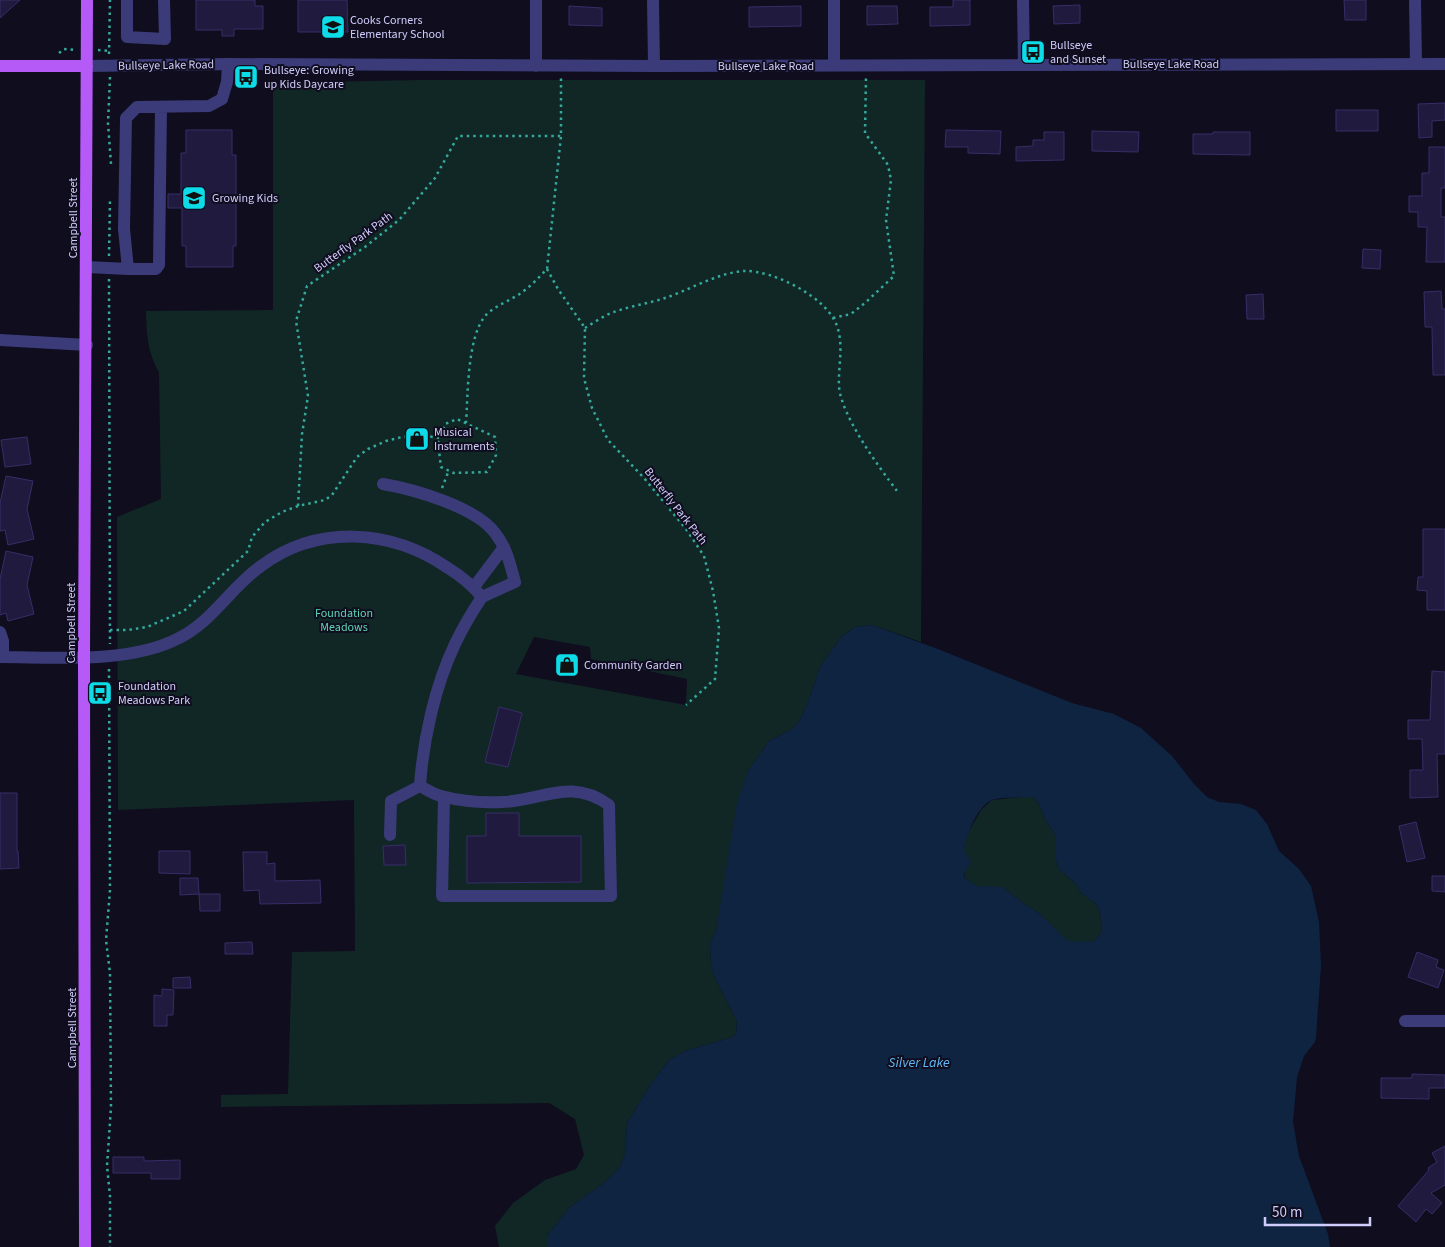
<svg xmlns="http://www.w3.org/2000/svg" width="1445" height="1247" viewBox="0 0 1445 1247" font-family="'Source Sans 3',sans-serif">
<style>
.green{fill:#112725;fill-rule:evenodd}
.water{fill:#0e2441;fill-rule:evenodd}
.building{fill:#201a3e;stroke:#372e68}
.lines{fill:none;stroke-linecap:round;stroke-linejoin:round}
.path{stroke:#34a99d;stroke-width:2.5;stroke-dasharray:2.5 4;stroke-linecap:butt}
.minor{stroke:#3b3b7a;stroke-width:12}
.major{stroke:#b55af6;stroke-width:12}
.labels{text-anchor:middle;stroke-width:4;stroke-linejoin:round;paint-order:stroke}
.poi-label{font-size:12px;fill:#d0cdfc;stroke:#0f0d1e;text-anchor:start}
.street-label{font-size:12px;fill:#d0cdfc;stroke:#0f0d1e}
.park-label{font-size:12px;fill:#5dd7b3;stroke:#0f0d1e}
.water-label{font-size:14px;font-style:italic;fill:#60b8f6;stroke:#0f0d1e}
</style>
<rect width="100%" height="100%" fill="#0f0d1e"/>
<path class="green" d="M 419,80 L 925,80 L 921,642 L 872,625 L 855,627 L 841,637 L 820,667 L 807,705 L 798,723 L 792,729 L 769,741 L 748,771 L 716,931 L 710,943 L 711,967 L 716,980 L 737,1021 L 736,1033 L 733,1037 L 685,1051 L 669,1060 L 651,1084 L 627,1123 L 625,1154 L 620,1167 L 604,1183 L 570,1207 L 547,1236 L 547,1247 L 499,1247 L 495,1226 L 513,1203 L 545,1180 L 576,1169 L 584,1155 L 575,1119 L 549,1103 L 221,1107 L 221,1095 L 288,1094 L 292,952 L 355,951 L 354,800 L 118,810 L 117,517 L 161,499 L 159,373 C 147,348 147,339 146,311 L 273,310 L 273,83 ZM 534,637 L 590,647 L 591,659 L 687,679 L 686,705 L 516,674 Z
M 1020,797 L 1033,797 L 1039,804 L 1046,821 L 1056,836 L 1056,861 L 1059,869 L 1077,885 L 1080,892 L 1096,904 L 1100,911 L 1102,932 L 1093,942 L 1068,942 L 1039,913 L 1024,904 L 1003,887 L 976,887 L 965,878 L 964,850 L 966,836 L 981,810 L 992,800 Z"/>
<path class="water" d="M 872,625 L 938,649 L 1072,703 L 1114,714 L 1141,728 L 1172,756 L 1194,784 L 1207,797 L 1219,802 L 1241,804 L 1256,810 L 1267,824 L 1279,851 L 1299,869 L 1311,886 L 1319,922 L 1321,966 L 1316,1038 L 1315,1042 L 1304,1056 L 1297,1077 L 1293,1122 L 1299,1156 L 1328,1234 L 1330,1247 L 547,1247 L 547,1236 L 570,1207 L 604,1183 L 620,1167 L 625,1154 L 627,1123 L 651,1084 L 669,1060 L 685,1051 L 733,1037 L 736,1033 L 737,1021 L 716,980 L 711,967 L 710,943 L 716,931 L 737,803 L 748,771 L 769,741 L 792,729 L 798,723 L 807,705 L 820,667 L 841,637 L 855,627 ZM 1020,797 L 1033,797 L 1039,804 L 1046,821 L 1056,836 L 1056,861 L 1059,869 L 1077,885 L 1080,892 L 1096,904 L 1100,911 L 1102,932 L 1093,942 L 1068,941 L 1039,913 L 1024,904 L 1003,887 L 976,886 L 965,878 L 964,874 L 971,862 L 964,850 C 966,836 977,806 992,800 C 1000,797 1012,798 1020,797 Z"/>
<path class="building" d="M 0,0 L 20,0 L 0,18 Z
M 196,0 L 255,0 L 255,6 L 263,6 L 263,29 L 234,29 L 234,36 L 222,36 L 222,30 L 196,30 Z
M 298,0 L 347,0 L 348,32 L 298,32 Z
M 953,0 L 970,0 L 970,25 L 930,26 L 930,7 L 953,7 Z
M 1344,0 L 1366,0 L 1366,20 L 1345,20 Z
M 1080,5 L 1080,23 L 1054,24 L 1053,6 Z
M 569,6 L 602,8 L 602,26 L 569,25 Z
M 801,6 L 801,26 L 749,27 L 749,7 Z
M 867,6 L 897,6 L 898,24 L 867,25 Z
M 1445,103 L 1445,120 L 1432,121 L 1432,137 L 1419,138 L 1418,104 Z
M 1336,110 L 1378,110 L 1378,131 L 1336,131 Z
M 186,130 L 232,130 L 232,155 L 236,155 L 236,246 L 233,246 L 233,267 L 186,267 L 186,246 L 182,246 L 182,208 L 168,208 L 168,194 L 181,194 L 181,153 L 186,153 Z
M 946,130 L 1001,131 L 1000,154 L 968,153 L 968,147 L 945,147 Z
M 1092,131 L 1139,132 L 1138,152 L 1092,151 Z
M 1044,132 L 1064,132 L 1064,160 L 1016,161 L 1016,147 L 1033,146 L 1033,140 L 1044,140 Z
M 1213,132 L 1250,132 L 1250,155 L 1193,154 L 1193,134 L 1213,134 Z
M 1429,147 L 1445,147 L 1445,188 L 1441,188 L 1441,217 L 1445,217 L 1445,262 L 1426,262 L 1427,227 L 1418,227 L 1418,212 L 1409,212 L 1409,196 L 1422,196 L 1422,173 L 1429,173 Z
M 1363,249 L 1381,250 L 1380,269 L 1362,268 Z
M 1441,291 L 1442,309 L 1445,309 L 1445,375 L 1433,375 L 1432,327 L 1425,327 L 1424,292 Z
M 1263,294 L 1264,319 L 1247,319 L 1246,295 Z
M 27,437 L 31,464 L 5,467 L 1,440 Z
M 6,476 L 33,481 L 27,509 L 34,539 L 8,545 L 5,530 L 0,531 L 0,503 Z
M 1423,529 L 1445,529 L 1445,610 L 1427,610 L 1427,591 L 1417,590 L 1418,577 L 1423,577 Z
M 6,551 L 33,557 L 27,585 L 34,614 L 8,621 L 6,613 L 0,615 L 0,579 Z
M 1432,671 L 1445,672 L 1445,754 L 1437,754 L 1438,797 L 1410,798 L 1410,770 L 1423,770 L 1422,739 L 1408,739 L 1408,720 L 1430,720 Z
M 499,707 L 522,713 L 508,767 L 485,762 Z
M 0,793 L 17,793 L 17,851 L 18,851 L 19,868 L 0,869 Z
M 486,813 L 519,813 L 519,836 L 581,836 L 581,882 L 467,883 L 467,836 L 486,836 Z
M 1416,822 L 1425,858 L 1407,862 L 1399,826 Z
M 405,845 L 406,865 L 384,865 L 383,846 Z
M 159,851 L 190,851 L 190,874 L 159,873 Z
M 243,852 L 267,852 L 267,864 L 275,863 L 275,881 L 320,880 L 321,903 L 260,904 L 259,890 L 244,891 Z
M 1432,876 L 1445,876 L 1445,892 L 1432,891 Z
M 180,878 L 198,878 L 199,894 L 180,895 Z
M 199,894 L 220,894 L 220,911 L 200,911 Z
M 252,942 L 253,954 L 225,954 L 225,943 Z
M 1417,952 L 1438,960 L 1436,967 L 1444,970 L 1438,988 L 1408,977 Z
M 190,977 L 191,988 L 173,988 L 173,978 Z
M 162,989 L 174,990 L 173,1015 L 167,1015 L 167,1026 L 154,1026 L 154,995 L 162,996 Z
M 1412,1074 L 1445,1075 L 1445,1088 L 1429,1088 L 1429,1099 L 1381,1098 L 1381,1078 L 1412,1078 Z
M 1445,1146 L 1445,1185 L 1431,1193 L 1442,1203 L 1432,1214 L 1426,1209 L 1416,1222 L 1398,1206 L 1429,1170 L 1428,1168 L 1437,1162 L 1432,1153 Z
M 113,1157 L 144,1157 L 144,1161 L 180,1160 L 180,1179 L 151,1179 L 151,1173 L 113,1173 Z"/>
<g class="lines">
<path class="path" d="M 98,50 L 109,51
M 59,53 L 64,49 L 75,50
M 109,54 L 110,0
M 110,77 L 108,123 L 111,164
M 109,256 L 110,199
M 547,269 L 558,289 L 585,328 L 584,378 L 592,408 L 608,440 L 644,478 L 686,529 L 704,556 L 713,591 L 719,628 L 715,679 L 686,705
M 109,279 L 110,644
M 833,318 L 851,314 L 865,303 L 894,276 L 886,220 L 891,180 L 888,165 L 865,133 L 866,77
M 585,328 C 593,323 602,317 611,313 C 627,307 645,304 662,299 C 688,291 716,273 744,271 C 773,270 827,297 837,326 C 844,346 838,366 839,386 C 841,416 879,467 897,491
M 466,423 C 468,395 467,336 486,315 C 497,304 513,300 525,290 C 533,284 540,276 547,269 L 561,136 L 561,77
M 442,488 L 449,470
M 298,506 L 302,434 L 308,396 L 296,321 L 307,286 L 365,247 L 399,220 L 435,178 L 458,136 L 561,136
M 110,630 L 128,630 L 147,627 L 184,611 L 248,551 L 252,537 L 265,522 L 282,512 L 298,506 L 325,500 L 332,495 L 357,457 L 368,449 L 386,441 L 402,437 L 419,435 L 440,438 L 438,443 L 441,467 L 454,473 L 487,472 L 496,455 L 495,437 L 457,419 L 445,424 L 440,438
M 109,669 L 110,890 L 106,940 L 110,973 L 111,1107 L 107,1166 L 110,1196 L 110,1247"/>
<path class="minor" d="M 127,0 L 127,37 L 165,39 L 164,0
M 536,0 L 536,66
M 653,0 L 654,66
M 834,0 L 834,65
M 1023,0 L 1024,65
M 1415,0 L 1416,63
M 87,66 L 228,64 L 654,66 L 1445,64
M 161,107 L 159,265 L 156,269 L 128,269 L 124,229 L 126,118 L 137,107 L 209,106 L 222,99 L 227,82 L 228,64
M 87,267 L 128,269
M 0,340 L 87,345
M 383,484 C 413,489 476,507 495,533 C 507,548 510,564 515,582 L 482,597
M 474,587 L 504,547
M 0,632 L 3,641 L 3,657
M 0,657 C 54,657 130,664 179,638 C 212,622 231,587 261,566 C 318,524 391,529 448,568 C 461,576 472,585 482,597 C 472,612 463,627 455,644 C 435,686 423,740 420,786 C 426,789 433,794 441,796 C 460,801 482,803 502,802 C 542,801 570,777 609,805 L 611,896 L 442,896 L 444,797
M 390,835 L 391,801 L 420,786
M 1405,1021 L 1445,1021"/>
<path class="major" d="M 0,66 L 87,66
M 85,1247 L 84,657 L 87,0"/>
</g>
<defs>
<symbol id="school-square" viewBox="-11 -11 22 22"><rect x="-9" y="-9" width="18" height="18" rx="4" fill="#0ddce8" stroke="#0f0d1e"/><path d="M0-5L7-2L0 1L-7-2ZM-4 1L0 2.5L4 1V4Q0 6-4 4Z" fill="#111"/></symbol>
<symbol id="bus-square" viewBox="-11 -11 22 22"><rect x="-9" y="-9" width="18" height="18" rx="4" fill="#0ddce8" stroke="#0f0d1e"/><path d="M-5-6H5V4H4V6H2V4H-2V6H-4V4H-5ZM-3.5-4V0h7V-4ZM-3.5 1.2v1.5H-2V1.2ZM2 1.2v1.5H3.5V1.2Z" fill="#111"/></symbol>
<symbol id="shop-square" viewBox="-11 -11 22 22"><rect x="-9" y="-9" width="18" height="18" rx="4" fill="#0ddce8" stroke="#0f0d1e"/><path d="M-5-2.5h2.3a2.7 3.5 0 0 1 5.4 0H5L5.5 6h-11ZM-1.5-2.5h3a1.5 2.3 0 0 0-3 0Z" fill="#111"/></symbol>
</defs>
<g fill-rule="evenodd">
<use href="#school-square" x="319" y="13" width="28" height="28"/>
<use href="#bus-square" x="1019" y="38" width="28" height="28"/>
<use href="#bus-square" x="232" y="63" width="28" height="28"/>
<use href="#school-square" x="180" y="184" width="28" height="28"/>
<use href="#shop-square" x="403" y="425" width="28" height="28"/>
<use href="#shop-square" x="553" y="651" width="28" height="28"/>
<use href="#bus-square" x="86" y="679" width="28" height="28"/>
</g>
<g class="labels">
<g class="poi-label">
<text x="350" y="24">Cooks Corners<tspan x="350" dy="14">Elementary School</tspan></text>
<text x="1050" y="49">Bullseye<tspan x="1050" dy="14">and Sunset</tspan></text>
<text x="264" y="74">Bullseye: Growing<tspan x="264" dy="14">up Kids Daycare</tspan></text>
<text x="212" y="202">Growing Kids</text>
<text x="434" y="436">Musical<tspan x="434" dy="14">Instruments</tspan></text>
<text x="584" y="669">Community Garden</text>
<text x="118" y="690">Foundation<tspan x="118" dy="14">Meadows Park</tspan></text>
</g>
<g class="street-label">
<text x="1171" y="68">Bullseye Lake Road</text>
<text transform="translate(166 65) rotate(-1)" y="4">Bullseye Lake Road</text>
<text x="766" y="70">Bullseye Lake Road</text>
<text transform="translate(73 218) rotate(-90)" y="4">Campbell Street</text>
<text transform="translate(353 242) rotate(-36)" y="4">Butterfly Park Path</text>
<text transform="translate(676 506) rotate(52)" y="4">Butterfly Park Path</text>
<text transform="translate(71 623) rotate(-90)" y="4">Campbell Street</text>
<text transform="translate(72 1028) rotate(-90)" y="4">Campbell Street</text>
</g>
<g class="park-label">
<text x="344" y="617">Foundation<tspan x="344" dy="14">Meadows</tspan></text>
</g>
<g class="water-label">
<text x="919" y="1067">Silver Lake</text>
</g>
</g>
<path d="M1265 1217v8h105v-8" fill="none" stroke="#d0cdfc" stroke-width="2.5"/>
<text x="1272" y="1217" font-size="15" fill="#d0cdfc" stroke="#0f0d1e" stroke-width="4" paint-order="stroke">50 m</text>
</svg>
